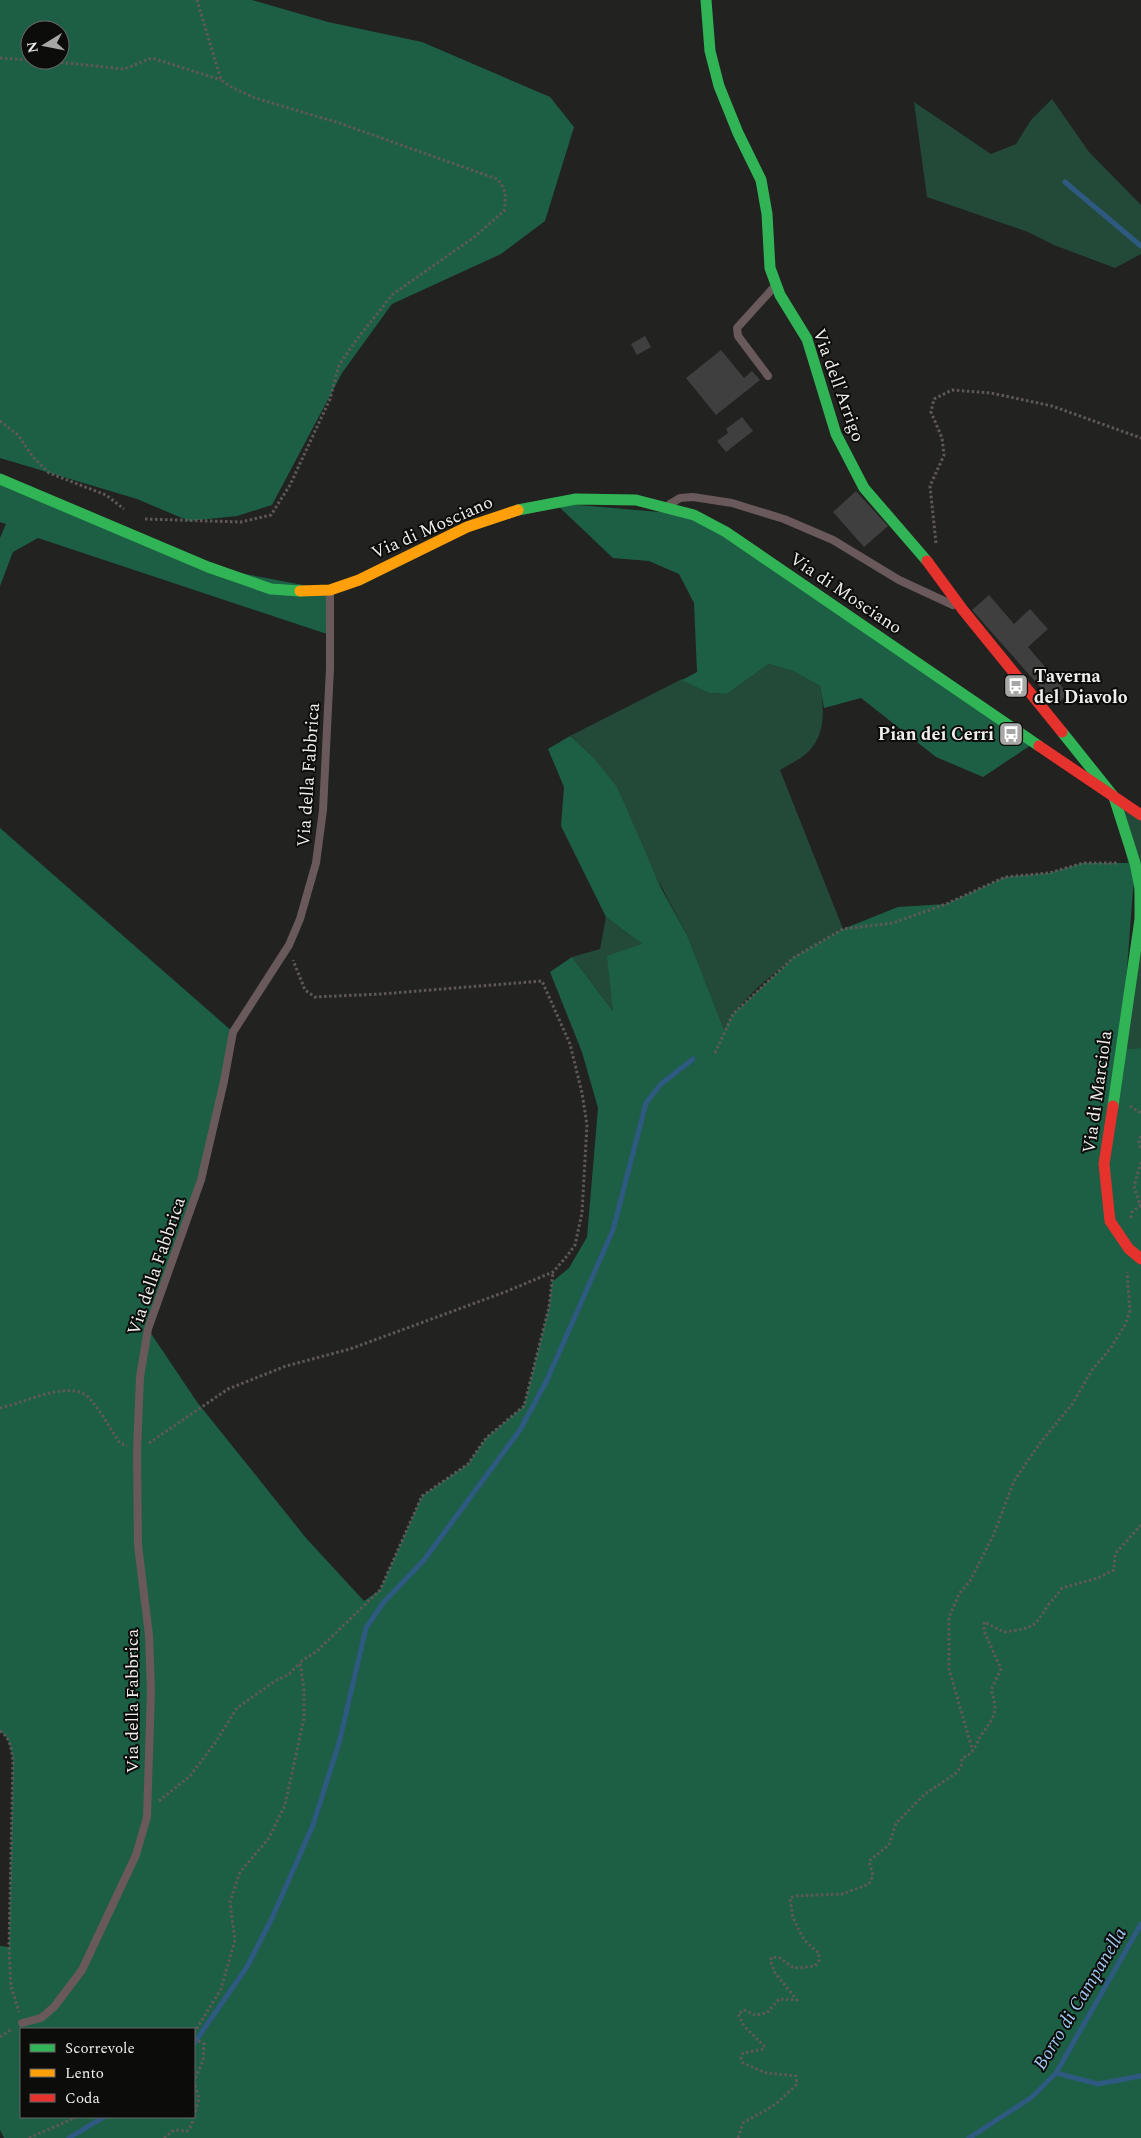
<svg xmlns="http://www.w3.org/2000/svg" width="1141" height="2138" viewBox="0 0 1141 2138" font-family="Spectral,serif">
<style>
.green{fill:#234a38}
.forest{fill:#1c5f44;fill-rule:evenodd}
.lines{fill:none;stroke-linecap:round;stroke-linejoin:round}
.stream{stroke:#2e5a81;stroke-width:5}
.building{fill:#3f3f3f}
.path{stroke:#5f5858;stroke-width:3;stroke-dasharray:2.5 2.5;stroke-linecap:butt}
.lane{stroke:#69595a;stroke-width:8}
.fast{stroke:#30b455;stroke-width:11}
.slow{stroke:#ff9f0a;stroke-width:11}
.jam{stroke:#e5322d;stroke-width:11}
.labels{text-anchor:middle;stroke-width:4;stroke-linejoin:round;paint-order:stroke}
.street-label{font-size:18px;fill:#efeeed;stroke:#0c0c0b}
.poi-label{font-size:18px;font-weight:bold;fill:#efeeed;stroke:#0c0c0b;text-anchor:start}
.water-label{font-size:19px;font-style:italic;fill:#a0c9f1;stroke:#0c0c0b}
</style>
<rect width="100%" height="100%" fill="#222221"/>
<path class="green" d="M 1052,99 L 1089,152 L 1141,205 L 1141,254 L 1115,268 L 1054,245 L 1028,232 L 927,197 L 914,102 L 991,154 L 1016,144 L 1031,120 Z
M 769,664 L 793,671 L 820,686 C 824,706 826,733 810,750 C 803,758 790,764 780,770 L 843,929 C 800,954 747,985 724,1031 L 687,935 L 592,756 L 570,736 L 682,679 L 709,693 L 727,694 Z
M 1114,797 L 1141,815 L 1141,1048 L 1120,1049 L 1140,919 Z
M 606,917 L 642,944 L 614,1012 L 572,957 L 600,949 Z"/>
<path class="forest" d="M 0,0 L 252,0 L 328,22 L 422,42 L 550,97 L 574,127 L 545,221 L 501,254 L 392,304 L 342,373 L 272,505 L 237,516 L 189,521 L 137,499 L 0,458 ZM 30,30 L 60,30 L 60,60 L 30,60 Z
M 0,479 L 208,567 L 330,590 L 330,635 L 38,538 L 13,552 L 0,586 L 0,538 L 6,524 L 0,522 Z
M 555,503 L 694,515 L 1034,743 L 983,777 L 936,757 L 861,698 L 824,708 L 820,686 L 793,671 L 769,664 L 727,694 L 709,693 L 682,680 L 697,672 L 694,603 L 679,574 L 649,561 L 613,558 Z
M 570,736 L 592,756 L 617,787 L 661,888 L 687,935 L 724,1030 L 733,1014 L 793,958 L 843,929 L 898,907 L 946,904 L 1005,877 L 1049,873 L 1083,863 L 1135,863 L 1121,1049 L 1141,1048 L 1141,2138 L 4,2138 L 0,2130 L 0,1946 L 9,1947 L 13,1760 C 11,1748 10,1738 0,1731 L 0,828 L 233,1032 L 201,1180 L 148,1329 L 197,1402 L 306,1538 L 364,1601 L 380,1590 L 422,1496 L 468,1464 L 486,1438 L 524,1406 L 549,1307 L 552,1282 L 569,1268 L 587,1237 L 598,1108 L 582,1052 L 550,972 L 572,957 L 613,1011 L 607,956 L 642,944 L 606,917 L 561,826 L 564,787 L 548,749 ZM 21,2029 L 194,2029 L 194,2117 L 21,2117 Z"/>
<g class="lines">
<path class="stream" d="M 1065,182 L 1141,246
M 194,2043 L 247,1967 L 272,1918 L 313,1825 L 339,1743 L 366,1628 L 383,1603 L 424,1560 L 520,1430 L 547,1380 L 613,1230 L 646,1103 L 661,1084 L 693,1059
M 1056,2073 L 1098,2084 L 1141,2076
M 69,2138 L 104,2117
M 969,2138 L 1032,2097 L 1056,2073 L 1141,1924"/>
</g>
<path class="building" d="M 645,336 L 651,347 L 637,355 L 631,344 Z
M 721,350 L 744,378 L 752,371 L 760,380 L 716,415 L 686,378 Z
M 742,417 L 753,431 L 726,452 L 717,441 L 728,433 L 726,429 Z
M 856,491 L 888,526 L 864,547 L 833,512 Z
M 989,595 L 1014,624 L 1030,609 L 1048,629 L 1028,647 L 1068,694 L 1056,705 L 972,610 Z"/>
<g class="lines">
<path class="path" d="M 0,58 L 30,60
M 36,60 L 124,69 L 152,58 L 221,80
M 0,421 L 18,435 L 33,457 L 49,473 L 106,495 L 124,509
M 145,519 L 241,522 L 271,515 L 290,485 L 330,399 L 339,365 L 357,339 L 393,294 L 473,238 L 504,211 C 506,198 507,189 497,179 L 339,123 L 255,98 L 233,88 L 221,80 L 197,0
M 936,543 L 930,486 L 944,455 L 942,438 L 931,412 L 934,399 L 952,390 L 991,393 L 1052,406 L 1141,438
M 715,1053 L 733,1014 L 793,958 L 843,929 L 893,923 L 946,904 L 1005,877 L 1049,873 L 1083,863 L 1117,863
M 1130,1106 L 1141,1113
M 1141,1136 L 1139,1141 L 1141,1150
M 1141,1162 L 1134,1186 L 1141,1208
M 1131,1218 L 1132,1212 L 1141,1205
M 0,1408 C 22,1404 71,1378 89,1398 C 101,1411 110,1429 120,1443 L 127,1446
M 149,1443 L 228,1389 L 286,1366 L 350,1349 L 505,1292 L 553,1272 L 567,1256 L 575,1245 L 582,1213 L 587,1125 L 582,1093 L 570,1044 L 542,981 L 381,994 L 315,997 L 305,990 L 293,960
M 0,1731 C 10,1737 11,1748 13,1760 L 9,1948 L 11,1986 L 19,2012
M 973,1752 L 949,1669 L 949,1617 L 959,1594 L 970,1581 L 994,1534 L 1014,1481 L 1040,1443 L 1073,1403 L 1092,1370 L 1110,1349 L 1125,1325 L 1130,1311 L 1127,1272
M 159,1801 L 190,1776 L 215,1743 L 237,1708 L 275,1681 L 288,1675 L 300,1663
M 194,2033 L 221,1989 L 235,1940 L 230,1902 L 240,1872 L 269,1838 L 285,1805 L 304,1718 L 304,1690 L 300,1662 L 317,1651 L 380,1590 L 422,1496 L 468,1464 L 486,1438 L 524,1406 L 549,1307 L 553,1272
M 0,2037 L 12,2029
M 194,2038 L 204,2044 L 203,2061 L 194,2081 L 199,2099 L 194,2116
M 29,2138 L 77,2117
M 164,2138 L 174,2130 L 187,2131 L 192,2125 L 193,2117
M 738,2138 L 743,2123 L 776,2104 L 797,2084 L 796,2076 L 766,2073 L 743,2063 L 741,2058 L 743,2053 L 764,2049 L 764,2046 L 744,2026 L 738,2014 L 744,2010 L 755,2015 L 767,2013 L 779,1999 L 797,2000 L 775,1973 L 770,1960 L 772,1957 L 780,1958 L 794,1968 L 815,1966 L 819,1961 L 819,1953 L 805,1941 L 801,1934 L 793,1918 L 790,1898 L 795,1896 L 842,1894 L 869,1884 L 873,1876 L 869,1861 L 889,1845 L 896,1823 L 925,1794 L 955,1774 L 961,1767 L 962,1758 C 976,1753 975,1744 982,1734 C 994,1717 999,1712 991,1690 L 1001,1669 L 984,1631 L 984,1622 L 1004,1632 C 1036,1627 1032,1629 1049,1604 C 1054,1598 1058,1594 1062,1588 L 1098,1578 L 1114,1570 L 1115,1554 L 1141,1525"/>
<path class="lane" d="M 768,376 L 738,336 L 737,328 L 775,286
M 670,504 L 680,498 L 693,497 L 732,503 L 784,519 L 833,540 L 899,580 L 953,605
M 22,2023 L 41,2018 L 54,2007 L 82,1970 L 136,1855 L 147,1817 L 151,1691 L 149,1635 L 138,1545 L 137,1451 L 140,1377 L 148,1329 L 201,1180 L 224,1081 L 233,1032 L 289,945 L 300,919 L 316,863 L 323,810 L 330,668 L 330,592"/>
<path class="fast" d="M 706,0 L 710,51 L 719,86 L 738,133 L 761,180 L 767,214 L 770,268 L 780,295 L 807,339 L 836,434 L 864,488 L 927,561
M 0,479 L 208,567 L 271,589 L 300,591
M 518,510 L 576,499 L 636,500 L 694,515 L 726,532 L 1039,746
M 1062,732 L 1114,797 L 1135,863 L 1140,888 L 1140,919 L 1113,1106"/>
<path class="slow" d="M 300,591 L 330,590 L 359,580 L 467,527 L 518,510"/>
<path class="jam" d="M 927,561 L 963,610 L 1062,732
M 1039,746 L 1141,815
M 1113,1106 L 1104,1164 L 1110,1221 L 1129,1249 L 1141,1259"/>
</g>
<defs>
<symbol id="bus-square" viewBox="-11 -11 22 22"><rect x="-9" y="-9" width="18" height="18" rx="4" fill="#a7a7a6" stroke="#0c0c0b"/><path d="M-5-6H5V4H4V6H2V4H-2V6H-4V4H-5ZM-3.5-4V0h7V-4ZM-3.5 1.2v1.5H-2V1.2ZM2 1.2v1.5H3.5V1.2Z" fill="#fff"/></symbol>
</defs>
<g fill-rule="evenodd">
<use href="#bus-square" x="1002" y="672" width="28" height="28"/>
<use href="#bus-square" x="997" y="720" width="28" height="28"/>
</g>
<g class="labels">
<g class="street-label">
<text transform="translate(839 385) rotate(70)" y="6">Via dell'Arrigo</text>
<text transform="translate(432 527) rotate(-24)" y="6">Via di Mosciano</text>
<text transform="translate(846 593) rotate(34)" y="6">Via di Mosciano</text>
<text transform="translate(308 775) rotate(-86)" y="6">Via della Fabbrica</text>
<text transform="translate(1097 1092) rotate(-82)" y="6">Via di Marciola</text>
<text transform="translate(156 1266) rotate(-71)" y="6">Via della Fabbrica</text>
<text transform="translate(132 1701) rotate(-90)" y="6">Via della Fabbrica</text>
</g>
<g class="poi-label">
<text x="1034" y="682">Taverna<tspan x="1034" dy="21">del Diavolo</tspan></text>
<text x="994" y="740" text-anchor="end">Pian dei Cerri</text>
</g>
<g class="water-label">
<text transform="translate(1079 1998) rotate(-59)" y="7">Borro di Campanella</text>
</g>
</g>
<rect x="20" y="2028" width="175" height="90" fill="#0c0c0b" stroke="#676665"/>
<rect x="30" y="2044" width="25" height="8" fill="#30b455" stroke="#676665"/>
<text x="65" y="2053" font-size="15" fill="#efeeed">Scorrevole</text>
<rect x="30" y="2069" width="25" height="8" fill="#ff9f0a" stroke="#676665"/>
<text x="65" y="2078" font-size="15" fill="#efeeed">Lento</text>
<rect x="30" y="2094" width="25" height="8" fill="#e5322d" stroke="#676665"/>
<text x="65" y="2103" font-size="15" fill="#efeeed">Coda</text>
<g transform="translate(45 45) rotate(260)"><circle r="24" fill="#0c0c0b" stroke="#676665"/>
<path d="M0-4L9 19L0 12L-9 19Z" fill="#a7a7a6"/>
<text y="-8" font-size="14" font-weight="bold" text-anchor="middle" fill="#efeeed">N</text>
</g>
</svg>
